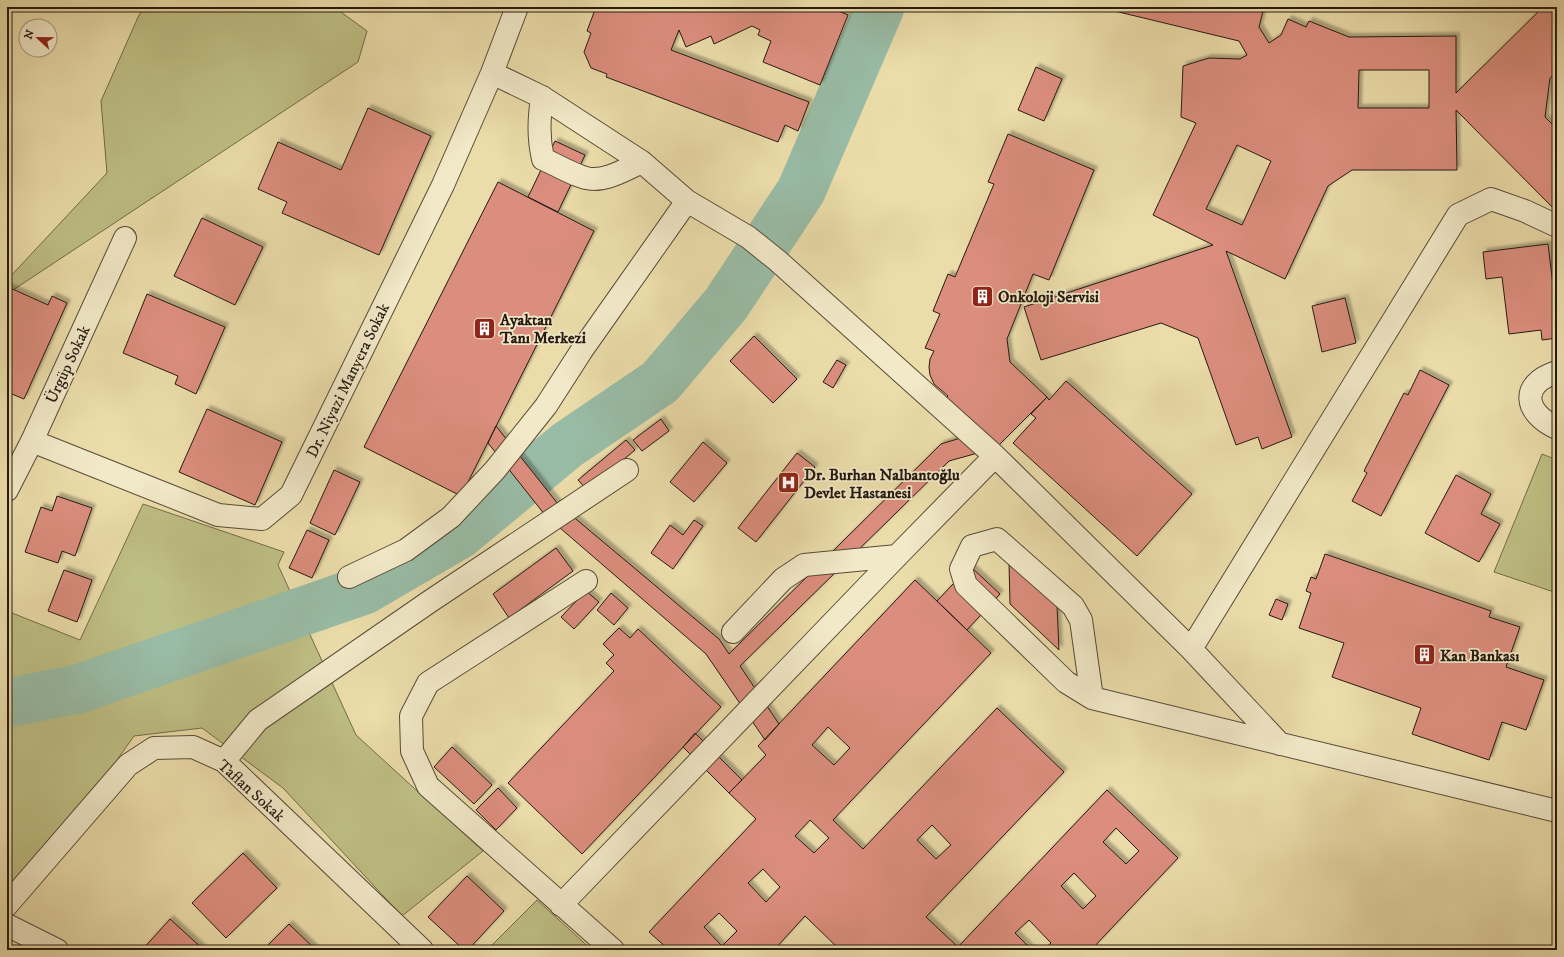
<svg xmlns="http://www.w3.org/2000/svg" width="1564" height="957" viewBox="0 0 1564 957" font-family="'IM FELL DW Pica',serif">
<style>
.green{fill:#bebf84;stroke:#726c4b}
.lines{fill:none;stroke-linecap:round;stroke-linejoin:round}
.river{stroke:#99bca6;stroke-width:49}
.building{fill:#dc8e7e;stroke:#261a12;fill-rule:evenodd;filter:url(#shadow)}
.minor-casing{stroke:#574b38;stroke-width:24}
.minor{stroke:#f2e9c8;stroke-width:22}
.labels{text-anchor:middle;stroke-width:3.5;stroke-linejoin:round;paint-order:stroke}
.poi-label{font-size:16px;font-weight:bold;fill:#261a12;stroke:#f2e9c8;text-anchor:start}
.street-label{font-size:16px;fill:#261a12;stroke:#f2e9c8}
</style>
<defs>
<filter id="shadow"><feDropShadow dx="3.5" dy="-3.5" stdDeviation="1" flood-color="#0004"/></filter>
</defs>
<rect width="100%" height="100%" fill="#ebddaa"/>
<filter id="stains"><feTurbulence type="fractalNoise" baseFrequency=".005" numOctaves="4"/><feColorMatrix values="0 0 0 0 .2 0 0 0 0 .09 0 0 0 0 .02 0 0 0 .5 -.17"/></filter>
<radialGradient id="worn" r=".72"><stop offset=".6" stop-color="#630" stop-opacity="0"/><stop offset="1" stop-color="#630" stop-opacity=".3"/></radialGradient>
<path class="green" d="M 145,7 L 334,7 L 367,31 L 358,62 L 7,294 L 7,280 L 107,173 L 101,101 L 139,15 Z
M 1542,454 L 1557,460 L 1557,593 L 1494,572 Z
M 143,504 L 284,552 L 278,565 L 356,735 L 483,851 L 402,916 L 283,788 L 202,728 L 134,736 L 7,915 L 7,611 L 80,640 Z
M 537,900 L 592,950 L 487,950 Z"/>
<g class="lines">
<path class="river" d="M 7,703 L 78,689 L 364,590 L 460,534 L 567,445 L 660,382 L 726,304 L 801,191 L 880,7"/>
</g>
<path class="building" d="M 596,7 L 829,7 L 848,15 L 820,85 L 763,62 L 771,41 L 758,35 L 760,30 L 752,26 L 714,44 L 711,36 L 686,47 L 679,30 L 671,50 L 809,102 L 798,131 L 785,125 L 778,142 L 606,77 L 607,74 L 591,68 L 584,52 L 591,33 L 587,31 Z
M 1098,7 L 1264,7 L 1259,27 L 1269,43 L 1281,35 L 1288,19 L 1306,27 L 1309,21 L 1349,37 L 1456,36 L 1456,93 L 1543,7 L 1557,7 L 1557,71 L 1550,78 L 1545,117 L 1557,129 L 1557,212 L 1456,110 L 1457,170 L 1352,170 L 1328,186 L 1285,279 L 1226,251 L 1292,437 L 1262,449 L 1258,437 L 1236,445 L 1198,338 L 1161,323 L 1041,360 L 1024,307 L 1213,245 L 1153,215 L 1196,123 L 1181,117 L 1183,66 L 1209,58 L 1240,59 L 1247,55 L 1239,41 ZM 1359,70 L 1429,70 L 1429,108 L 1358,108 ZM 1237,145 L 1271,161 L 1242,225 L 1206,209 Z
M 1036,67 L 1062,79 L 1044,121 L 1018,110 Z
M 368,108 L 431,136 L 379,255 L 282,213 L 287,202 L 258,189 L 278,142 L 341,170 Z
M 1008,134 L 1094,170 L 1049,280 L 1033,274 L 1007,339 L 1010,362 L 1047,397 L 996,448 L 946,398 L 948,396 L 934,384 L 930,375 L 929,367 L 930,359 L 934,351 L 925,348 L 940,314 L 933,311 L 948,274 L 955,277 L 994,184 L 988,182 Z
M 555,141 L 585,155 L 558,212 L 528,197 Z
M 498,182 L 594,231 L 461,496 L 364,447 Z
M 202,218 L 263,247 L 235,305 L 174,276 Z
M 1548,244 L 1557,318 L 1557,338 L 1542,340 L 1541,330 L 1509,334 L 1502,277 L 1486,279 L 1483,252 Z
M 8,287 L 48,305 L 52,296 L 67,303 L 24,399 L 7,392 Z
M 147,294 L 225,327 L 196,394 L 175,384 L 178,376 L 123,353 Z
M 1345,298 L 1356,343 L 1322,352 L 1312,306 Z
M 754,336 L 797,379 L 773,403 L 730,361 Z
M 837,360 L 846,365 L 833,388 L 823,382 Z
M 1420,370 L 1449,385 L 1381,516 L 1352,501 L 1367,473 L 1364,471 L 1404,393 L 1408,395 Z
M 1066,381 L 1192,494 L 1137,556 L 1013,443 L 1036,418 L 1031,414 L 1047,397 L 1049,400 Z
M 207,409 L 282,442 L 255,505 L 179,472 Z
M 661,419 L 669,431 L 642,451 L 633,440 Z
M 496,426 L 558,504 L 719,639 L 729,654 L 941,444 L 980,432 L 996,448 L 949,461 L 740,666 L 779,724 L 765,740 L 706,654 L 545,515 L 488,443 Z
M 626,440 L 635,450 L 587,490 L 578,480 Z
M 703,442 L 727,463 L 694,502 L 670,482 Z
M 797,453 L 815,467 L 756,542 L 738,528 Z
M 334,470 L 360,482 L 335,535 L 310,523 Z
M 1456,475 L 1491,494 L 1481,514 L 1500,524 L 1479,562 L 1425,533 Z
M 57,496 L 92,508 L 75,556 L 62,551 L 58,563 L 25,552 L 41,507 L 52,511 Z
M 694,520 L 703,526 L 673,569 L 651,553 L 670,525 L 683,535 Z
M 307,530 L 329,540 L 312,578 L 289,568 Z
M 556,548 L 573,571 L 509,618 L 493,594 Z
M 1325,554 L 1491,611 L 1489,617 L 1520,627 L 1506,667 L 1544,680 L 1526,730 L 1502,722 L 1489,760 L 1412,734 L 1421,708 L 1332,677 L 1344,643 L 1299,628 L 1311,593 L 1306,591 L 1311,577 L 1316,579 Z
M 1009,563 L 1057,605 L 1059,650 L 1010,604 Z
M 970,566 L 1000,594 L 967,630 L 937,601 Z
M 64,570 L 92,580 L 77,622 L 48,611 Z
M 915,580 L 991,653 L 833,820 L 863,849 L 997,708 L 1064,772 L 926,917 L 958,947 L 1107,790 L 1178,858 L 1091,950 L 1044,950 L 1051,943 L 1029,920 L 1015,933 L 1032,950 L 840,950 L 805,916 L 774,950 L 669,950 L 649,932 L 756,819 L 729,793 L 766,755 L 758,746 ZM 828,727 L 850,748 L 834,765 L 812,745 ZM 810,820 L 829,838 L 814,853 L 795,836 ZM 932,825 L 951,845 L 936,859 L 917,840 ZM 1116,828 L 1139,851 L 1126,864 L 1103,842 ZM 763,869 L 780,887 L 766,902 L 748,883 ZM 1074,873 L 1096,896 L 1083,909 L 1061,886 ZM 719,913 L 737,931 L 722,946 L 704,927 Z
M 586,591 L 599,602 L 574,629 L 561,617 Z
M 611,593 L 628,608 L 614,625 L 597,610 Z
M 1276,599 L 1288,604 L 1282,620 L 1269,615 Z
M 619,628 L 630,638 L 638,629 L 721,707 L 582,854 L 508,783 L 614,671 L 606,663 L 614,655 L 603,644 Z
M 695,733 L 742,780 L 729,793 L 683,747 Z
M 452,747 L 492,785 L 474,804 L 434,767 Z
M 498,788 L 517,808 L 496,830 L 476,810 Z
M 243,853 L 277,888 L 226,938 L 192,903 Z
M 467,876 L 504,911 L 468,950 L 464,950 L 428,917 Z
M 170,919 L 204,950 L 142,950 Z
M 289,924 L 316,950 L 263,950 Z"/>
<g class="lines">
<defs>
<path id="minor" d="M 492,73 L 542,97 L 642,162 L 687,201 L 748,237 L 778,261 L 995,456 L 1191,649 L 1280,744
M 542,97 C 539,119 538,137 543,159 C 555,164 573,175 586,178 C 604,183 626,169 642,162
M 1557,372 C 1519,384 1524,413 1557,428
M 32,441 L 218,515 L 262,519 L 291,495 L 443,185 L 492,73 L 517,7
M 7,490 L 32,441 L 125,238
M 349,577 L 406,550 L 451,517 L 495,470 L 546,406 L 582,350 L 687,201
M 586,581 L 428,683 L 411,716 L 412,751 L 428,786 L 613,950
M 733,632 L 783,579 L 804,565 L 897,556
M 1191,649 L 1458,215 L 1491,199 L 1525,211 L 1557,226
M 1092,698 L 1081,620 L 1073,606 L 997,539 L 972,546 L 961,569 L 966,585 L 1066,682 L 1092,698 L 1557,811
M 224,761 L 258,720 L 429,602 L 627,470
M 7,905 L 128,765 L 154,748 L 193,747 L 224,761 L 422,950
M 561,905 L 897,556 L 995,456
M 7,925 L 57,950"/>
</defs>
<use href="#minor" class="minor-casing"/>
<use href="#minor" class="minor"/>
</g>
<defs>
<symbol id="building-square" viewBox="-11 -11 22 22"><rect x="-9" y="-9" width="18" height="18" rx="4" fill="#8f2418" stroke="#f2e9c8"/><path d="M-4-6H4V6H1V3H-1V6H-4ZM-2.5-4.3h1.7v1.8h-1.7ZM.8-4.3h1.7v1.8H.8ZM-2.5-1h1.7V.8h-1.7ZM.8-1h1.7V.8H.8Z" fill="#fff"/></symbol>
<symbol id="hospital-square" viewBox="-11 -11 22 22"><rect x="-9" y="-9" width="18" height="18" rx="4" fill="#8f2418" stroke="#f2e9c8"/><path d="M-5-5h3v3.5h4V-5h3V5h-3V1.5h-4V5h-3Z" fill="#fff"/></symbol>
</defs>
<g fill-rule="evenodd">
<use href="#building-square" x="970" y="284" width="25" height="25"/>
<use href="#building-square" x="472" y="316" width="25" height="25"/>
<use href="#hospital-square" x="776" y="470" width="25" height="25"/>
<use href="#building-square" x="1412" y="642" width="25" height="25"/>
</g>
<g class="labels">
<g class="poi-label">
<text x="998" y="302">Onkoloji Servisi</text>
<text x="500" y="325">Ayaktan<tspan x="500" dy="18">Tanı Merkezi</tspan></text>
<text x="804" y="480">Dr. Burhan Nalbantoğlu<tspan x="804" dy="18">Devlet Hastanesi</tspan></text>
<text x="1440" y="661">Kan Bankası</text>
</g>
<g class="street-label">
<text transform="translate(67 364) rotate(-65)" y="6">Ürgüp Sokak</text>
<text transform="translate(347 380) rotate(-64)" y="6">Dr. Niyazi Manyera Sokak</text>
<text transform="translate(252 790) rotate(42)" y="6">Taflan Sokak</text>
</g>
</g>
<rect width="1564" height="957" fill="none" stroke="#ebddaa" stroke-width="24"/>
<rect x="8" y="8" width="1548" height="941" fill="none" stroke="#261a12" stroke-width="2"/>
<rect x="12" y="12" width="1540" height="933" fill="none" stroke="#261a12"/>
<g transform="translate(38 38) rotate(292)"><circle r="19" fill="#f2e9c8" stroke="#a0967f"/>
<path d="M0-3L7 15L0 10L-7 15Z" fill="#8f2418"/>
<text y="-6" font-size="11" font-weight="bold" text-anchor="middle" fill="#261a12">N</text>
</g>
<rect width="100%" height="100%" filter="url(#stains)"/>
<rect width="100%" height="100%" fill="url(#worn)"/>
</svg>
